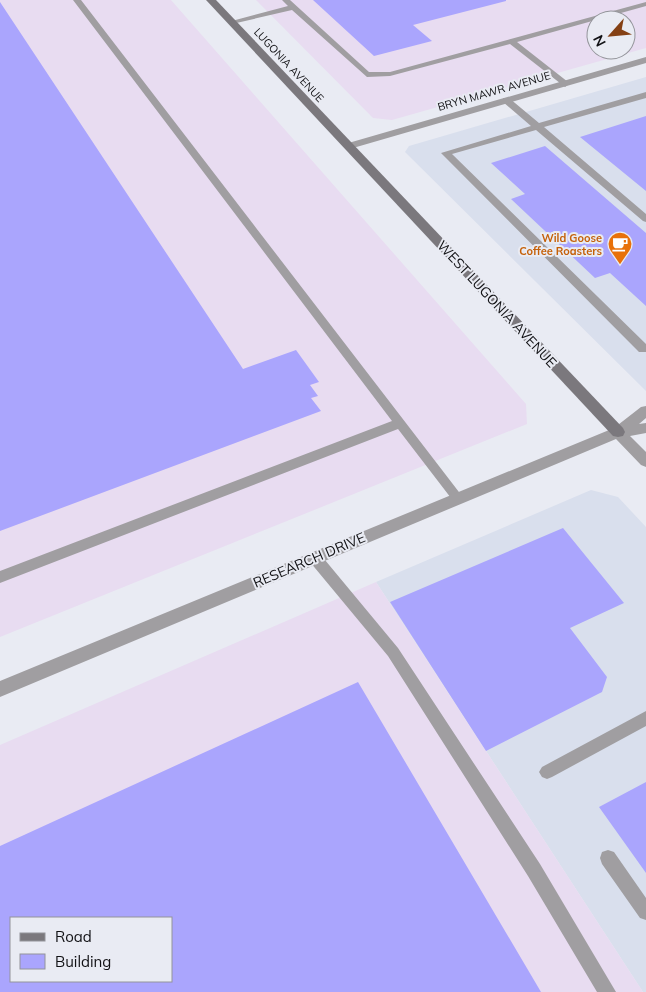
<svg xmlns="http://www.w3.org/2000/svg" width="646" height="992" viewBox="0 0 646 992" font-family="Mulish,sans-serif">
<style>
.built{fill:#d9dfed}
.industrial{fill:#e8dcf1;fill-rule:evenodd}
.building{fill:#aaa5fd;fill-rule:evenodd}
.lines{fill:none;stroke-linecap:round;stroke-linejoin:round}
.lane{fill:#a09ea1;fill-rule:evenodd}
.street{fill:#a09ea1;fill-rule:evenodd}
.secondary{fill:#7b787d;fill-rule:evenodd}
.labels{text-anchor:middle;stroke-width:4;stroke-linejoin:round;paint-order:stroke}
.far-street-label{font-size:11px;fill:#111114;stroke:#e9ebf3}
.far-food-label{font-size:11px;font-weight:bold;fill:#c56008;stroke:#e9ebf3;text-anchor:end}
.street-label{font-size:14px;fill:#111114;stroke:#e9ebf3}
</style>
<rect width="100%" height="100%" fill="#e9ebf3"/>
<path class="built" d="M 646,77 L 646,391 L 405,152 L 409,146 Z
M 591,490 L 618,497 L 646,527 L 646,992 L 643,992 L 376,582 Z"/>
<path class="industrial" d="M 0,0 L 171,0 L 526,404 L 527,424 L 0,637 Z
M 256,0 L 646,0 L 646,48 L 392,120 L 373,118 ZM 596,20 L 626,20 L 626,50 L 596,50 Z
M 376,582 L 643,992 L 0,992 L 0,745 ZM 11,918 L 171,918 L 171,981 L 11,981 Z"/>
<path class="building" d="M 313,0 L 506,0 L 506,1 L 413,25 L 432,41 L 374,56 Z
M 0,2 L 243,369 L 296,350 L 319,382 L 310,385 L 318,396 L 311,398 L 321,411 L 0,531 Z
M 646,116 L 646,191 L 580,137 Z
M 545,146 L 646,233 L 646,306 L 610,273 L 595,278 L 511,199 L 525,194 L 491,163 Z
M 563,528 L 624,603 L 570,628 L 607,677 L 602,692 L 486,751 L 390,602 Z
M 358,682 L 541,992 L 0,992 L 0,846 ZM 11,918 L 171,918 L 171,981 L 11,981 Z
M 646,782 L 646,873 L 599,807 Z"/>
<g class="lines">
<path class="lane" d="M 73,0 L 81,0 L 462,496 L 464,499 L 462,502 L 454,502 L 398,429 L 0,583 L 0,571 L 392,421 Z
M 282,0 L 290,0 L 369,72 L 390,72 L 646,2 L 646,6 L 517,42 L 568,82 L 569,84 L 565,87 L 510,44 L 390,76 L 367,77 L 292,10 L 232,24 L 228,22 L 288,6 Z
M 646,92 L 646,98 L 544,127 L 646,214 L 646,222 L 643,221 L 536,130 L 452,154 L 646,344 L 646,352 L 639,352 L 441,153 L 531,126 L 503,102 L 503,98 L 509,98 L 539,123 Z
M 315,553 L 320,554 L 398,648 L 540,864 L 616,992 L 597,992 L 528,876 L 388,656 L 310,562 L 308,558 L 310,554 Z
M 646,711 L 646,726 L 552,777 L 547,779 L 542,777 L 539,772 L 542,767 Z
M 608,850 L 614,852 L 646,898 L 646,920 L 640,918 L 602,864 L 600,858 L 602,852 Z"/>
<path class="street" d="M 646,57 L 646,63 L 353,148 L 345,148 L 344,146 L 345,144 Z
M 646,406 L 646,418 L 639,424 L 646,423 L 646,433 L 630,436 L 646,452 L 646,467 L 641,465 L 616,439 L 0,697 L 0,681 L 614,428 L 641,407 Z"/>
<path class="secondary" d="M 206,0 L 216,0 L 623,428 L 625,432 L 623,436 L 618,437 L 613,436 Z"/>
</g>
<defs>
<symbol id="cafe-pin" viewBox="-11 -11 22 30"><path d="M0 17L-7.5 6A9.5 9.5 0 1 1 7.5 6Z" fill="#e8710a" stroke="#e9ebf3"/><path d="M-5.5-4.5H6V0H3Q3 3.5 0 3.5H-2.5Q-5.5 3.5-5.5 0ZM3-3.2v2h1.7v-2ZM-6 4.5H4V6H-6Z" fill="#fff"/></symbol>
</defs>
<g fill-rule="evenodd">
<use href="#cafe-pin" x="606" y="230" width="28" height="38"/>
</g>
<g class="labels">
<g class="far-street-label">
<text transform="translate(289 65) rotate(47)" y="4">LUGONIA AVENUE</text>
<text transform="translate(494 91) rotate(-16)" y="4">BRYN MAWR AVENUE</text>
</g>
<g class="far-food-label">
<text x="602" y="242">Wild Goose<tspan x="602" dy="13">Coffee Roasters</tspan></text>
</g>
<g class="street-label">
<text transform="translate(497 304) rotate(47)" y="5">WEST LUGONIA AVENUE</text>
<text transform="translate(309 560) rotate(-23)" y="5">RESEARCH DRIVE</text>
</g>
</g>
<rect x="10" y="917" width="162" height="65" fill="#e9ebf3" stroke="#93949a"/>
<rect x="20" y="933" width="25" height="8" fill="#7b787d" stroke="#93949a"/>
<text x="55" y="942" font-size="15" fill="#111114">Road</text>
<rect x="20" y="954" width="25" height="15" fill="#aaa5fd" stroke="#93949a"/>
<text x="55" y="967" font-size="15" fill="#111114">Building</text>
<g transform="translate(611 35) rotate(243)"><circle r="24" fill="#e9ebf3" stroke="#93949a"/>
<path d="M0-4L9 19L0 12L-9 19Z" fill="#844014"/>
<text y="-8" font-size="14" font-weight="bold" text-anchor="middle" fill="#111114">N</text>
</g>
</svg>
